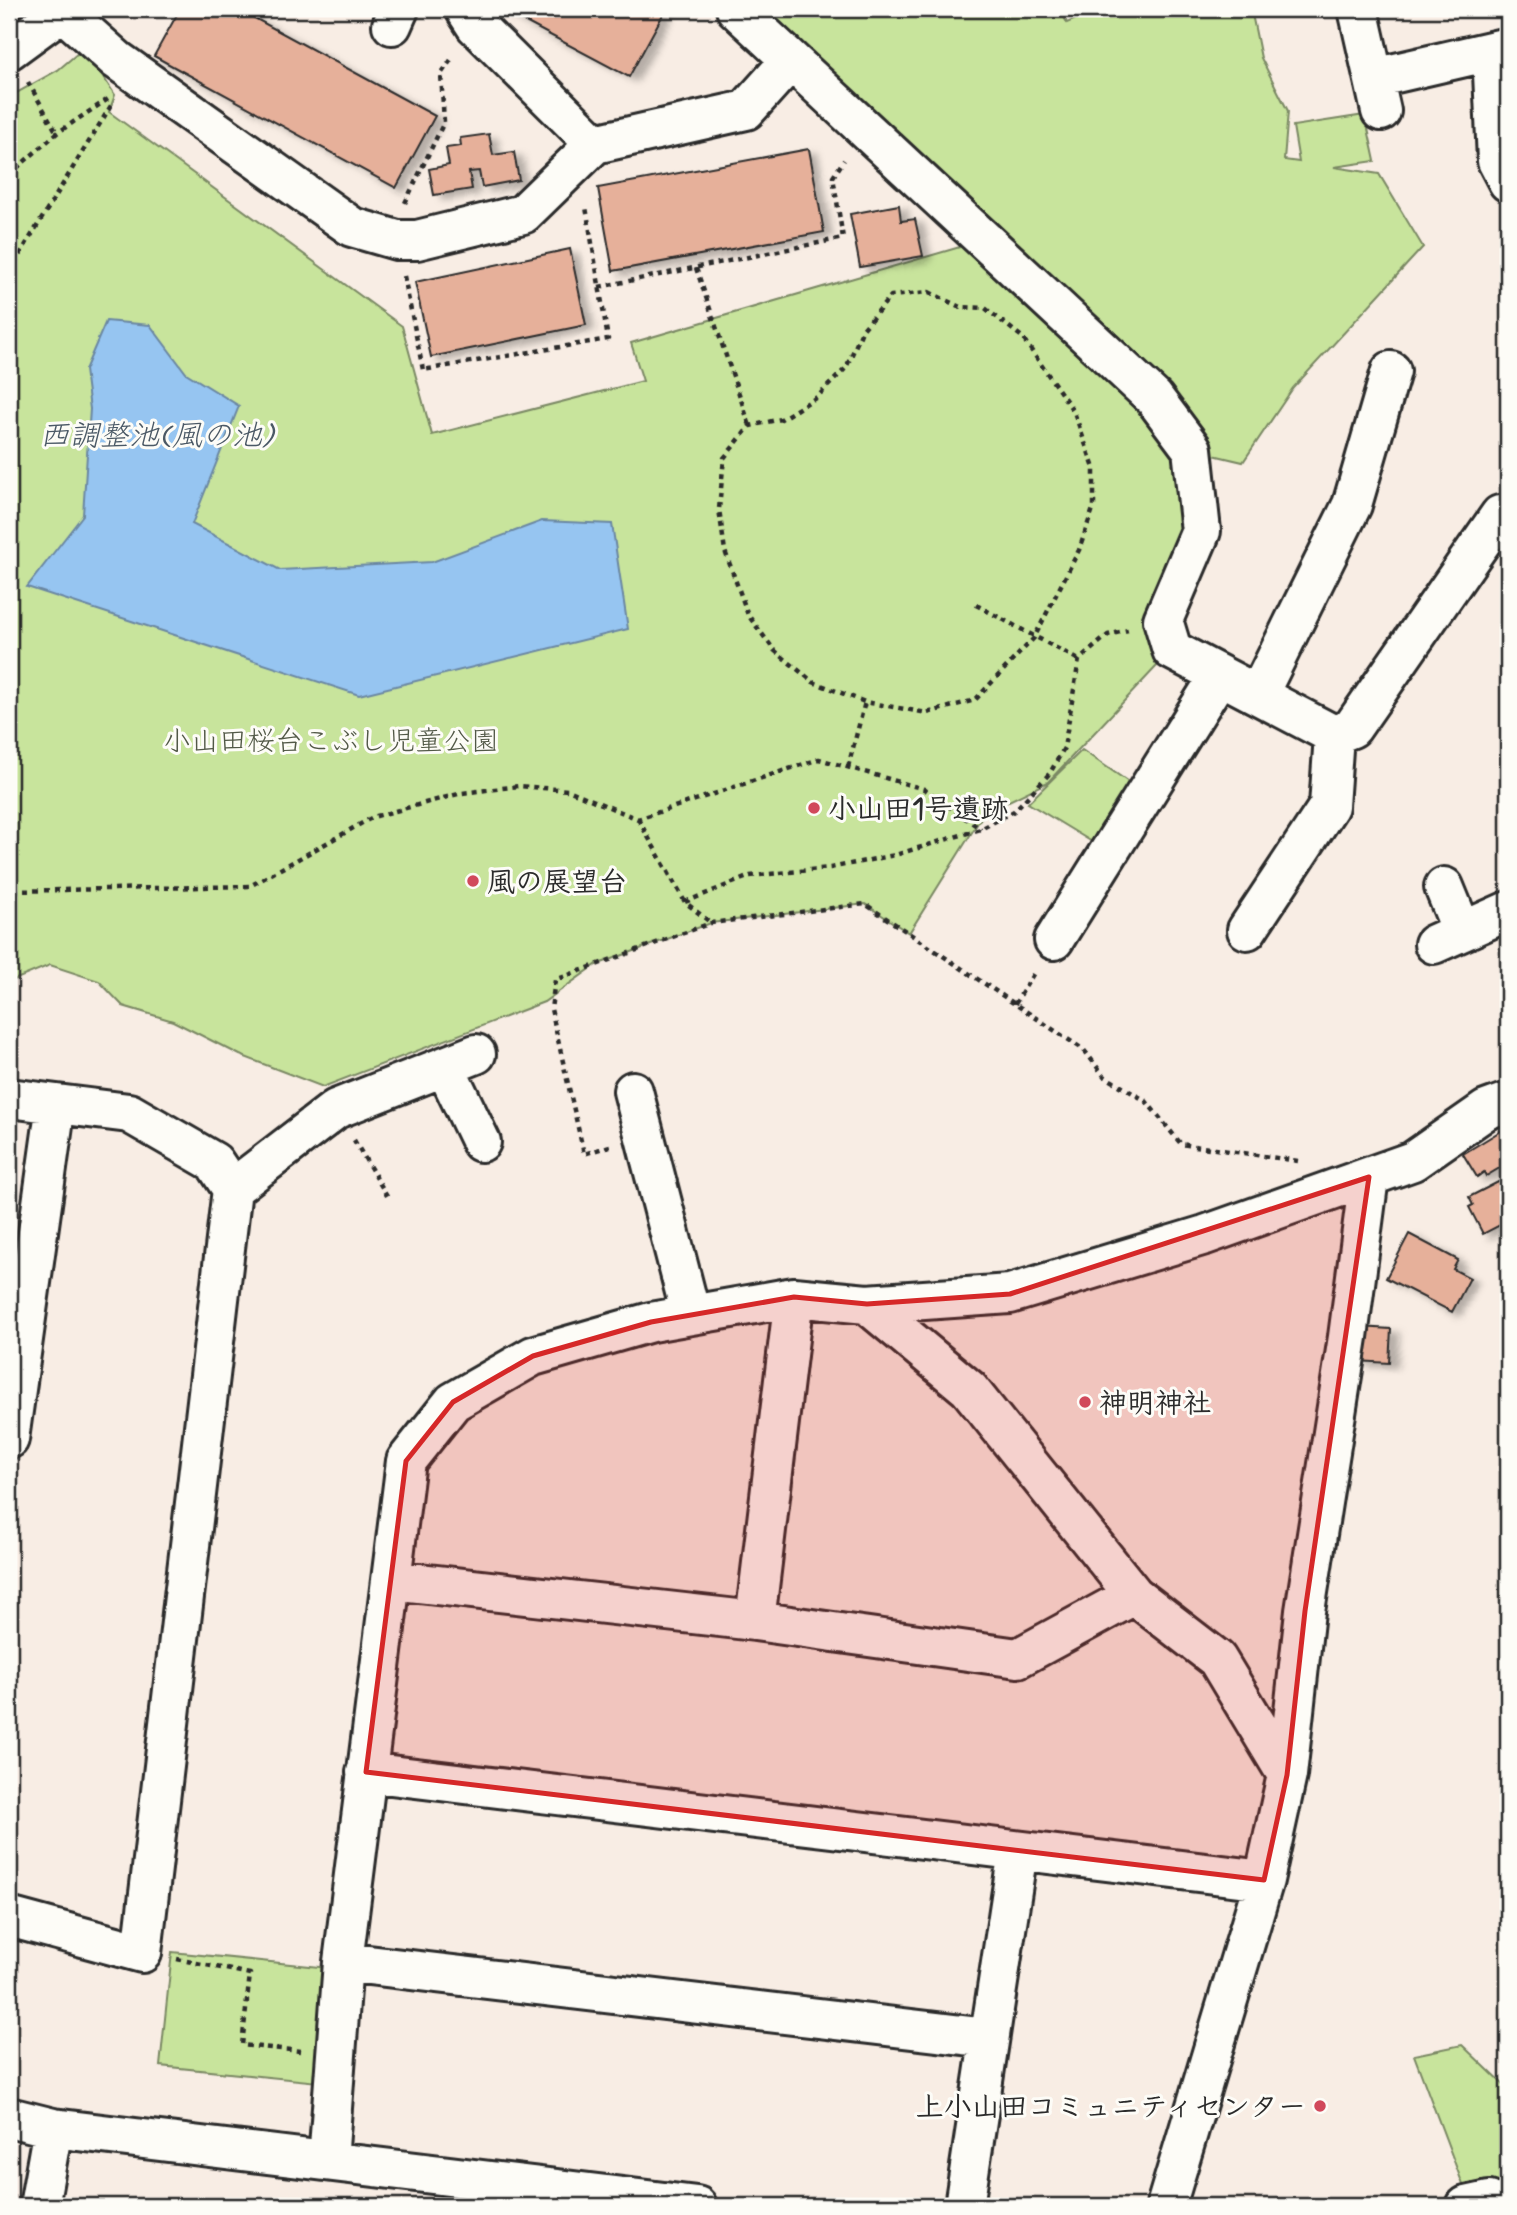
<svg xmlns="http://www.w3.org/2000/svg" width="1517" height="2215" viewBox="0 0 1517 2215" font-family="Mynerve,'Klee One',sans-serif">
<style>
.green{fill:#c8e49c;stroke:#7a8864;stroke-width:2}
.water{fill:#96c5f1;stroke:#6b87a2;stroke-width:2}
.building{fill:#e6b09a;stroke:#2b2b2b;stroke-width:2;filter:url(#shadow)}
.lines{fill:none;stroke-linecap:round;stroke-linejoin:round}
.minor-casing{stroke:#2b2b2b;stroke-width:44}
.path{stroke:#2b2b2b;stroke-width:4.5;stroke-dasharray:5 5;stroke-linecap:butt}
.minor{stroke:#fdfcf7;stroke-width:38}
.marked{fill:#d62828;fill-opacity:0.2;stroke:#d62828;stroke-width:5;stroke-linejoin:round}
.poi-dot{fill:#d1495b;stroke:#fdfcf7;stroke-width:2.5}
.labels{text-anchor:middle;stroke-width:6;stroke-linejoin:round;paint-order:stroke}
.park-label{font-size:28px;fill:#525947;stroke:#fdfcf7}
.poi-label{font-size:28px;font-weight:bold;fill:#2b2b2b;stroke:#fdfcf7;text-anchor:start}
.water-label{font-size:30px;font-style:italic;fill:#4b5966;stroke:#fdfcf7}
</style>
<defs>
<filter id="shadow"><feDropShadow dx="8" dy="4.5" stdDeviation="3.5" flood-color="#0004"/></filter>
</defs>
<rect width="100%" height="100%" fill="#f8ede4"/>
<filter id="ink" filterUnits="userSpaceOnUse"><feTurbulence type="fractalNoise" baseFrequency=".0143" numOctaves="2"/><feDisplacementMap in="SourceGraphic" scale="14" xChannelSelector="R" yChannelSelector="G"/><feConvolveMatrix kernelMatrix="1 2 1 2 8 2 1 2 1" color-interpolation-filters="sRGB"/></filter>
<g filter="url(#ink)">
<path class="green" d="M 736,9 L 1060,9 L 1067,23 L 1098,9 L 1251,9 L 1261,58 L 1288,111 L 1284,160 L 1299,162 L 1293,126 L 1365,115 L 1375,161 L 1334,167 L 1379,174 L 1423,247 L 1293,388 L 1243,462 L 1192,450 L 1172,650 L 1048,782 L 984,813 L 909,933 L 865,904 L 711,923 L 596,965 L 544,1002 L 323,1087 L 240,1055 L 173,1021 L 123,1006 L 99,981 L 50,965 L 9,982 L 9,97 L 58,70 L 84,48 L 115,95 L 109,112 L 402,326 L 432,435 L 643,381 L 631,343 L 984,240 Z
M 1082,750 L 1143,792 L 1107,851 L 1028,803 Z
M 172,1952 L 329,1968 L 318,2082 L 160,2066 Z
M 1462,2045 L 1508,2089 L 1508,2206 L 1471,2206 L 1414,2055 Z"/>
<path class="water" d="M 106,321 L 150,325 L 186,373 L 239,406 L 192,524 L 280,570 L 432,562 L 542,521 L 612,524 L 628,629 L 359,695 L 27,587 L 83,515 L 90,409 L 85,370 Z"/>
<path class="building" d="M 180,9 L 238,9 L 435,116 L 396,188 L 154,56 Z
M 501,9 L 666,9 L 629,77 Z
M 489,134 L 493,155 L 514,152 L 519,180 L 482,187 L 479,171 L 469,172 L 472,189 L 434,195 L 429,169 L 449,165 L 446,148 L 461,146 L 460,138 Z
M 809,149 L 824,232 L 613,271 L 598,188 Z
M 899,205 L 901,221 L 915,219 L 923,256 L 860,267 L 850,214 Z
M 570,249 L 586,325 L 431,357 L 415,282 Z
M 1507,1127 L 1508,1163 L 1486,1176 L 1484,1172 L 1477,1177 L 1463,1154 Z
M 1508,1177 L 1508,1221 L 1483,1234 L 1469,1207 L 1473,1205 L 1469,1197 Z
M 1409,1234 L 1458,1260 L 1453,1269 L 1470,1278 L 1452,1312 L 1386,1278 Z
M 1360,1327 L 1391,1329 L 1389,1363 L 1358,1361 Z"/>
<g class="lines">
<defs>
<path id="minor" d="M 465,9 L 476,26 L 595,144
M 736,9 L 1154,398 L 1192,449 L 1201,531 L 1163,620 L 1172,650 L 1334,735 L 1352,728 L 1500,515 L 1508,519
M 1358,9 L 1381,111
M 62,11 L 117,60 L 352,227 L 397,240 L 417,240 L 523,214 L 595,144 L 746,110 L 791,60
M 392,25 L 399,9
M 9,50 L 65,9
M 1492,51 L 1497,161 L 1508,182
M 1374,78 L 1508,47
M 1258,695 L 1352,505 L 1391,371
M 1444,887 L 1462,931
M 1247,930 L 1329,806 L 1334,735
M 1054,940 L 1219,676
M 1434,944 L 1508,911
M 445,1067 L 481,1142
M 633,1091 L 691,1315
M 9,1098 L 129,1113 L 214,1162 L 232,1189 L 142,1953 L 9,1917
M 232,1189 L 336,1109 L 476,1054
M 867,1304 L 1010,1294 L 1205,1235 L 1413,1161 L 1486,1110 L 1508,1102
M 9,1439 L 56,1104
M 392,1580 L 755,1621 L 1018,1658 L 1134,1595
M 755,1621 L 794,1297
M 366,1772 L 1264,1880
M 1287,1775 L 1305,1611 L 1348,1337 L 1369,1177
M 343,1962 L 988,2038
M 9,2117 L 53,2128 L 697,2206
M 328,2161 L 343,1962 L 406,1461 L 453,1402 L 533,1356 L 651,1322 L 794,1297 L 867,1304 L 969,1389 L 1134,1595 L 1217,1659 L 1287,1775 L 1264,1880 L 1166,2206
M 39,2206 L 53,2128
M 964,2206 L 1018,1851
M 1466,2206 L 1489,2201"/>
</defs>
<use href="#minor" class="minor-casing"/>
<path class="path" d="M 28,82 L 57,133
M 9,175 L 57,133 L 108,99
M 405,203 L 444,122 L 441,74 L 453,57
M 696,268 L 750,426
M 9,272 L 112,104
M 404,276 L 423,370 L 608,339 L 586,207
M 599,287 L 843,238 L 833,177 L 844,160
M 929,292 L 960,307 L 985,308 L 1022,337 L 1074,412 L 1094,468 L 1094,506 L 1079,550 L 1034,638 L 975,700 L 927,713 L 865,702 L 813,682 L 774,650 L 748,615 L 725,551 L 719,509 L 724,458 L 750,426 L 781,419 L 817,397 L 846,368 L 863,329 L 891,296 Z
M 976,605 L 1079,660
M 848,767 L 865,702
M 638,819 L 685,902 L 711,923
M 9,867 L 14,891 L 9,925
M 14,891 L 250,886 L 373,817 L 462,793 L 519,786 L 568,790 L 638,819 L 819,759 L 924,789 L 981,829
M 685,902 L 750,876 L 830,868 L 895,855 L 981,829 L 1014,811 L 1050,773 L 1064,748 L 1079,660 L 1108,635 L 1128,630
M 1015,1004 L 1035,971
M 354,1140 L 389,1199
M 610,1146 L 584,1154 L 551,1009 L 555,980 L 711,923 L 865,904 L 1084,1050 L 1104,1076 L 1146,1101 L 1181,1144 L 1298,1161
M 177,1959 L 250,1974 L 242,2045 L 300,2051"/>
<use href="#minor" class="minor"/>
</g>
</g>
<path class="marked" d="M 1369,1177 L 1305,1611 L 1287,1775 L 1264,1880 L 366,1772 L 406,1461 L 453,1402 L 533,1356 L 651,1322 L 794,1297 L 867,1304 L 1010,1294 Z"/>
<g class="poi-dot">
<circle cx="814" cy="808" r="7"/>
<circle cx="473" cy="881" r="7"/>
<circle cx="1085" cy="1402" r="7"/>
<circle cx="1320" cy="2106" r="7"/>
</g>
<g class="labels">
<g class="park-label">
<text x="331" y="750">小山田桜台こぶし児童公園</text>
</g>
<g class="poi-label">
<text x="828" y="818">小山田1号遺跡</text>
<text x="487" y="891">風の展望台</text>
<text x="1099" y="1412">神明神社</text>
<text x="1306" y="2116" text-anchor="end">上小山田コミュニティセンター</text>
</g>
<g class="water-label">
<text x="156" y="445">西調整池(風の池)</text>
</g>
</g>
<rect width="1517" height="2215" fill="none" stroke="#fdfcf7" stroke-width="35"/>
<rect x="18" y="18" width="1482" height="2180" fill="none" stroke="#2b2b2b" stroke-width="2.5" filter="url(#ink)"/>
</svg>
